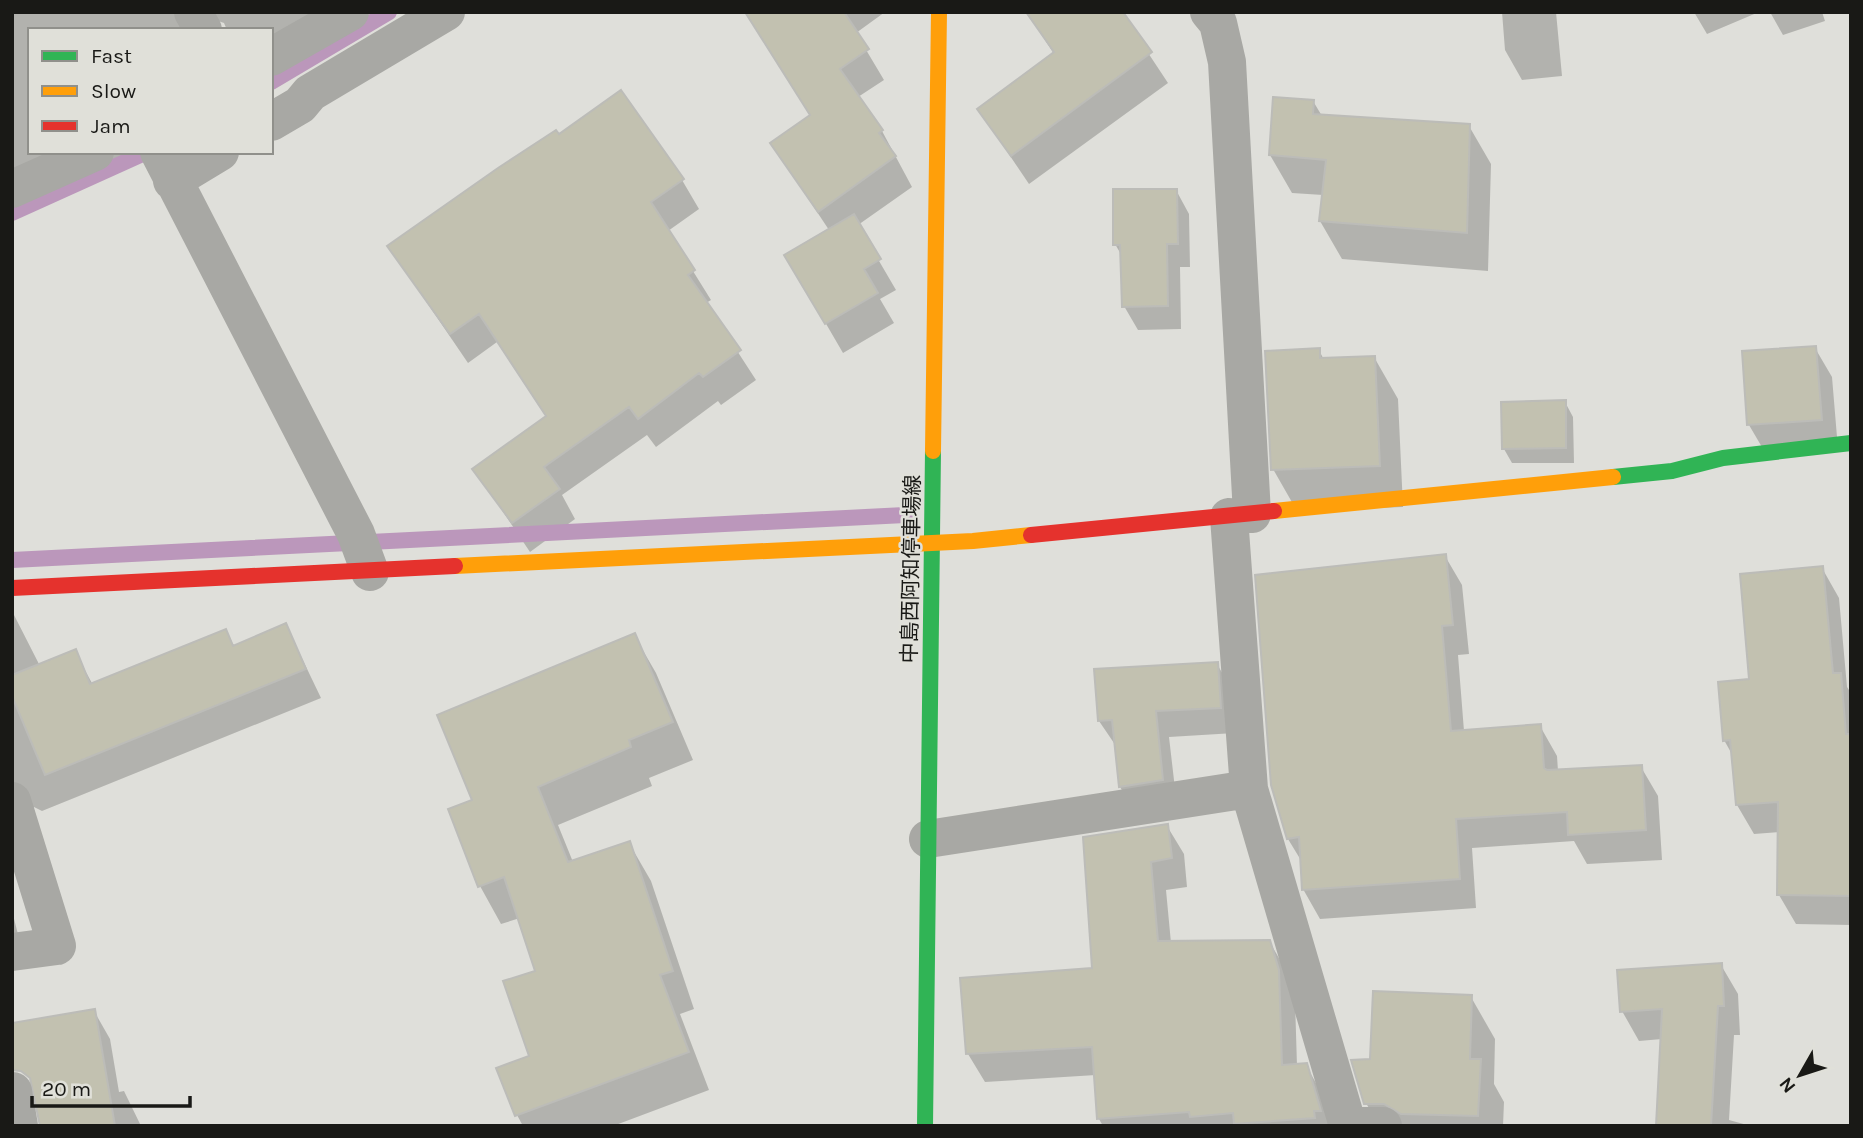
<svg xmlns="http://www.w3.org/2000/svg" width="1863" height="1138" viewBox="0 0 1863 1138" font-family="Karla,'Noto Sans JP',sans-serif">
<style>
.shadow{fill:#0003}
.lines{fill:none;stroke-linecap:round;stroke-linejoin:round}
.stream{stroke:#bb97bb;stroke-width:16}
.building{fill:#c2c1b0;stroke:#bcbcb8;stroke-width:2}
.street{stroke:#a8a8a4;stroke-width:38}
.fast{stroke:#30b455;stroke-width:16}
.slow{stroke:#ff9f0a;stroke-width:16}
.jam{stroke:#e5322d;stroke-width:16}
.labels{text-anchor:middle;stroke-width:5;stroke-linejoin:round;paint-order:stroke}
.street-label{font-size:21px;fill:#191916;stroke:#e0e0d9}
</style>
<rect width="100%" height="100%" fill="#dfdfda"/>
<path class="shadow" d="M 12,12 L 347,12 L 271,74 L 271,30 L 227,30 L 224,23 L 212,19 L 192,30 L 30,30 L 30,152 L 140,152 L 121,162 L 104,161 L 12,208 Z
M 746,12 L 885,12 L 856,33 L 884,80 L 858,97 L 882,131 L 912,187 L 858,225 L 896,290 L 880,299 L 894,323 L 843,353 L 786,255 L 829,230 L 772,144 L 811,116 Z
M 1027,12 L 1121,12 L 1168,83 L 1029,184 L 979,110 L 1054,54 Z
M 1502,12 L 1556,12 L 1562,76 L 1522,80 L 1505,50 Z
M 1694,12 L 1759,12 L 1707,34 Z
M 1770,12 L 1822,12 L 1825,21 L 1783,35 Z
M 1313,101 L 1322,116 L 1469,126 L 1491,164 L 1488,271 L 1342,259 L 1320,221 L 1323,195 L 1292,193 L 1270,155 Z
M 559,136 L 682,180 L 699,209 L 668,231 L 711,300 L 706,303 L 756,380 L 721,405 L 718,401 L 656,447 L 647,435 L 562,495 L 575,519 L 530,552 L 475,470 L 547,418 L 497,342 L 468,363 L 389,247 Z
M 1176,190 L 1189,214 L 1190,267 L 1180,267 L 1181,329 L 1138,330 L 1124,306 L 1122,256 L 1115,244 Z
M 1815,348 L 1832,377 L 1838,449 L 1766,454 L 1749,425 Z
M 1319,350 L 1324,360 L 1374,357 L 1398,399 L 1403,507 L 1297,511 L 1273,469 Z
M 1565,402 L 1573,417 L 1574,463 L 1512,463 L 1504,449 Z
M 1445,556 L 1462,585 L 1469,654 L 1458,655 L 1464,731 L 1540,726 L 1557,756 L 1558,771 L 1641,767 L 1658,796 L 1662,860 L 1587,864 L 1574,841 L 1472,848 L 1476,908 L 1320,919 L 1303,889 L 1302,862 L 1288,839 Z
M 1822,568 L 1839,598 L 1847,687 L 1851,693 L 1851,925 L 1796,924 L 1779,895 L 1780,832 L 1754,834 L 1737,805 L 1733,756 L 1724,740 L 1751,681 Z
M 14,615 L 40,666 L 75,652 L 93,685 L 226,631 L 235,648 L 286,625 L 321,698 L 42,811 L 34,807 L 12,815 Z
M 634,635 L 656,673 L 693,760 L 649,778 L 652,786 L 558,825 L 573,862 L 629,843 L 651,881 L 694,1009 L 680,1014 L 709,1090 L 613,1126 L 523,1126 L 517,1115 L 531,1057 L 538,972 L 520,918 L 501,924 L 480,886 L 450,810 L 474,801 Z
M 1217,664 L 1232,690 L 1235,733 L 1169,737 L 1177,806 L 1135,812 L 1120,787 L 1116,746 L 1099,721 L 1096,671 Z
M 1167,826 L 1184,854 L 1187,887 L 1166,890 L 1171,943 L 1269,941 L 1286,970 L 1295,1000 L 1297,1066 L 1306,1065 L 1322,1094 L 1332,1126 L 1103,1126 L 1099,1119 L 1096,1075 L 985,1082 L 968,1054 L 962,979 L 1094,969 Z
M 12,911 L 20,942 L 12,944 Z
M 1721,965 L 1738,994 L 1740,1035 L 1734,1035 L 1729,1120 L 1751,1126 L 1657,1126 L 1662,1039 L 1639,1041 L 1622,1011 Z
M 1471,997 L 1495,1039 L 1494,1084 L 1504,1102 L 1503,1126 L 1379,1126 L 1366,1103 L 1372,1060 Z
M 94,1011 L 110,1039 L 119,1092 L 124,1091 L 141,1126 L 42,1126 Z"/>
<g class="lines">
<path class="stream" d="M 271,82 L 389,12
M 12,213 L 147,152
M 12,560 L 905,515"/>
</g>
<path class="building" d="M 745,12 L 844,12 L 869,49 L 840,69 L 883,130 L 879,133 L 896,156 L 818,212 L 770,143 L 810,115 Z
M 1026,12 L 1123,12 L 1152,52 L 1011,156 L 977,109 L 1054,52 Z
M 621,90 L 684,179 L 651,202 L 695,270 L 688,275 L 741,350 L 703,377 L 699,373 L 638,419 L 629,407 L 544,467 L 560,489 L 512,523 L 472,469 L 546,416 L 479,314 L 450,334 L 387,246 L 498,168 L 556,130 L 559,134 Z
M 1273,97 L 1314,100 L 1313,114 L 1470,124 L 1467,233 L 1319,221 L 1326,160 L 1269,155 Z
M 1113,189 L 1177,189 L 1178,244 L 1167,244 L 1168,306 L 1122,307 L 1120,245 L 1113,245 Z
M 854,214 L 881,259 L 864,269 L 878,293 L 825,324 L 784,255 Z
M 1816,346 L 1822,420 L 1747,425 L 1742,351 Z
M 1320,348 L 1320,358 L 1375,356 L 1380,466 L 1271,470 L 1265,351 Z
M 1566,400 L 1566,448 L 1502,449 L 1501,402 Z
M 1446,554 L 1453,625 L 1442,626 L 1451,731 L 1541,724 L 1544,768 L 1547,770 L 1642,765 L 1646,830 L 1568,835 L 1567,812 L 1456,819 L 1460,879 L 1302,890 L 1299,837 L 1287,839 L 1271,785 L 1255,575 Z
M 1823,566 L 1833,673 L 1841,673 L 1846,734 L 1851,734 L 1851,896 L 1777,895 L 1778,802 L 1736,805 L 1730,740 L 1723,741 L 1718,682 L 1749,679 L 1740,574 Z
M 286,623 L 306,669 L 45,775 L 12,696 L 12,675 L 76,649 L 90,684 L 226,629 L 233,646 Z
M 635,633 L 673,722 L 629,740 L 631,747 L 538,787 L 568,862 L 630,841 L 673,971 L 660,975 L 689,1052 L 515,1116 L 496,1068 L 529,1056 L 503,981 L 535,971 L 504,877 L 478,887 L 448,809 L 472,800 L 437,715 Z
M 1218,662 L 1221,708 L 1156,711 L 1163,780 L 1119,787 L 1112,720 L 1098,721 L 1094,669 Z
M 1168,824 L 1172,858 L 1151,862 L 1158,941 L 1270,940 L 1279,970 L 1282,1065 L 1307,1063 L 1321,1111 L 1314,1111 L 1315,1118 L 1234,1124 L 1233,1113 L 1190,1117 L 1189,1112 L 1097,1119 L 1092,1047 L 966,1054 L 960,978 L 1092,968 L 1083,837 Z
M 1722,963 L 1724,1006 L 1718,1006 L 1711,1126 L 1656,1126 L 1662,1009 L 1620,1012 L 1617,970 Z
M 1373,991 L 1472,995 L 1470,1059 L 1481,1059 L 1478,1116 L 1401,1114 L 1384,1104 L 1364,1104 L 1351,1060 L 1370,1059 Z
M 95,1009 L 115,1126 L 40,1126 L 30,1078 L 21,1071 L 12,1070 L 12,1023 Z"/>
<g class="lines">
<path class="street" d="M 193,12 L 203,30
M 1209,12 L 1218,23 L 1227,62 L 1252,514
M 271,57 L 350,12
M 271,122 L 300,105 L 310,93 L 446,12
M 159,152 L 356,534 L 370,572
M 172,181 L 220,152
M 12,189 L 95,152
M 1229,517 L 1249,789 L 1348,1126
M 12,801 L 57,946 L 12,952
M 928,839 L 1249,789
M 13,1091 L 19,1126
M 1355,1126 L 1383,1126"/>
<path class="fast" d="M 1613,477 L 1672,471 L 1723,458 L 1851,443
M 925,1126 L 933,451"/>
<path class="slow" d="M 933,451 L 939,12
M 1274,511 L 1613,477
M 455,566 L 973,541 L 1031,535"/>
<path class="jam" d="M 1031,535 L 1274,511
M 12,588 L 455,566"/>
</g>
<g class="labels">
<g class="street-label">
<text transform="translate(911 569) rotate(-89)" y="7">中島西阿知停車場線</text>
</g>
</g>
<rect width="1863" height="1138" fill="none" stroke="#191916" stroke-width="28"/>
<rect x="28" y="28" width="245" height="126" fill="#e0e0d9" stroke="#90908b" stroke-width="2"/>
<rect x="42" y="51" width="35" height="10" fill="#30b455" stroke="#90908b" stroke-width="2"/>
<text x="91" y="63" font-size="21" fill="#191916">Fast</text>
<rect x="42" y="86" width="35" height="10" fill="#ff9f0a" stroke="#90908b" stroke-width="2"/>
<text x="91" y="98" font-size="21" fill="#191916">Slow</text>
<rect x="42" y="121" width="35" height="10" fill="#e5322d" stroke="#90908b" stroke-width="2"/>
<text x="91" y="133" font-size="21" fill="#191916">Jam</text>
<g transform="translate(1800 1075) rotate(231)" stroke="#e0e0d9" stroke-width="5" paint-order="stroke">
<path d="M0-5L12 26L0 18L-12 26Z" fill="#191916"/>
<text y="-10" font-size="19" font-weight="bold" text-anchor="middle" fill="#191916">N</text>
</g>
<path d="M32 1096v10h158v-10" fill="none" stroke="#191916" stroke-width="3.5"/>
<text x="42" y="1096" font-size="21" fill="#191916" stroke="#e0e0d9" stroke-width="5" paint-order="stroke">20 m</text>
</svg>
